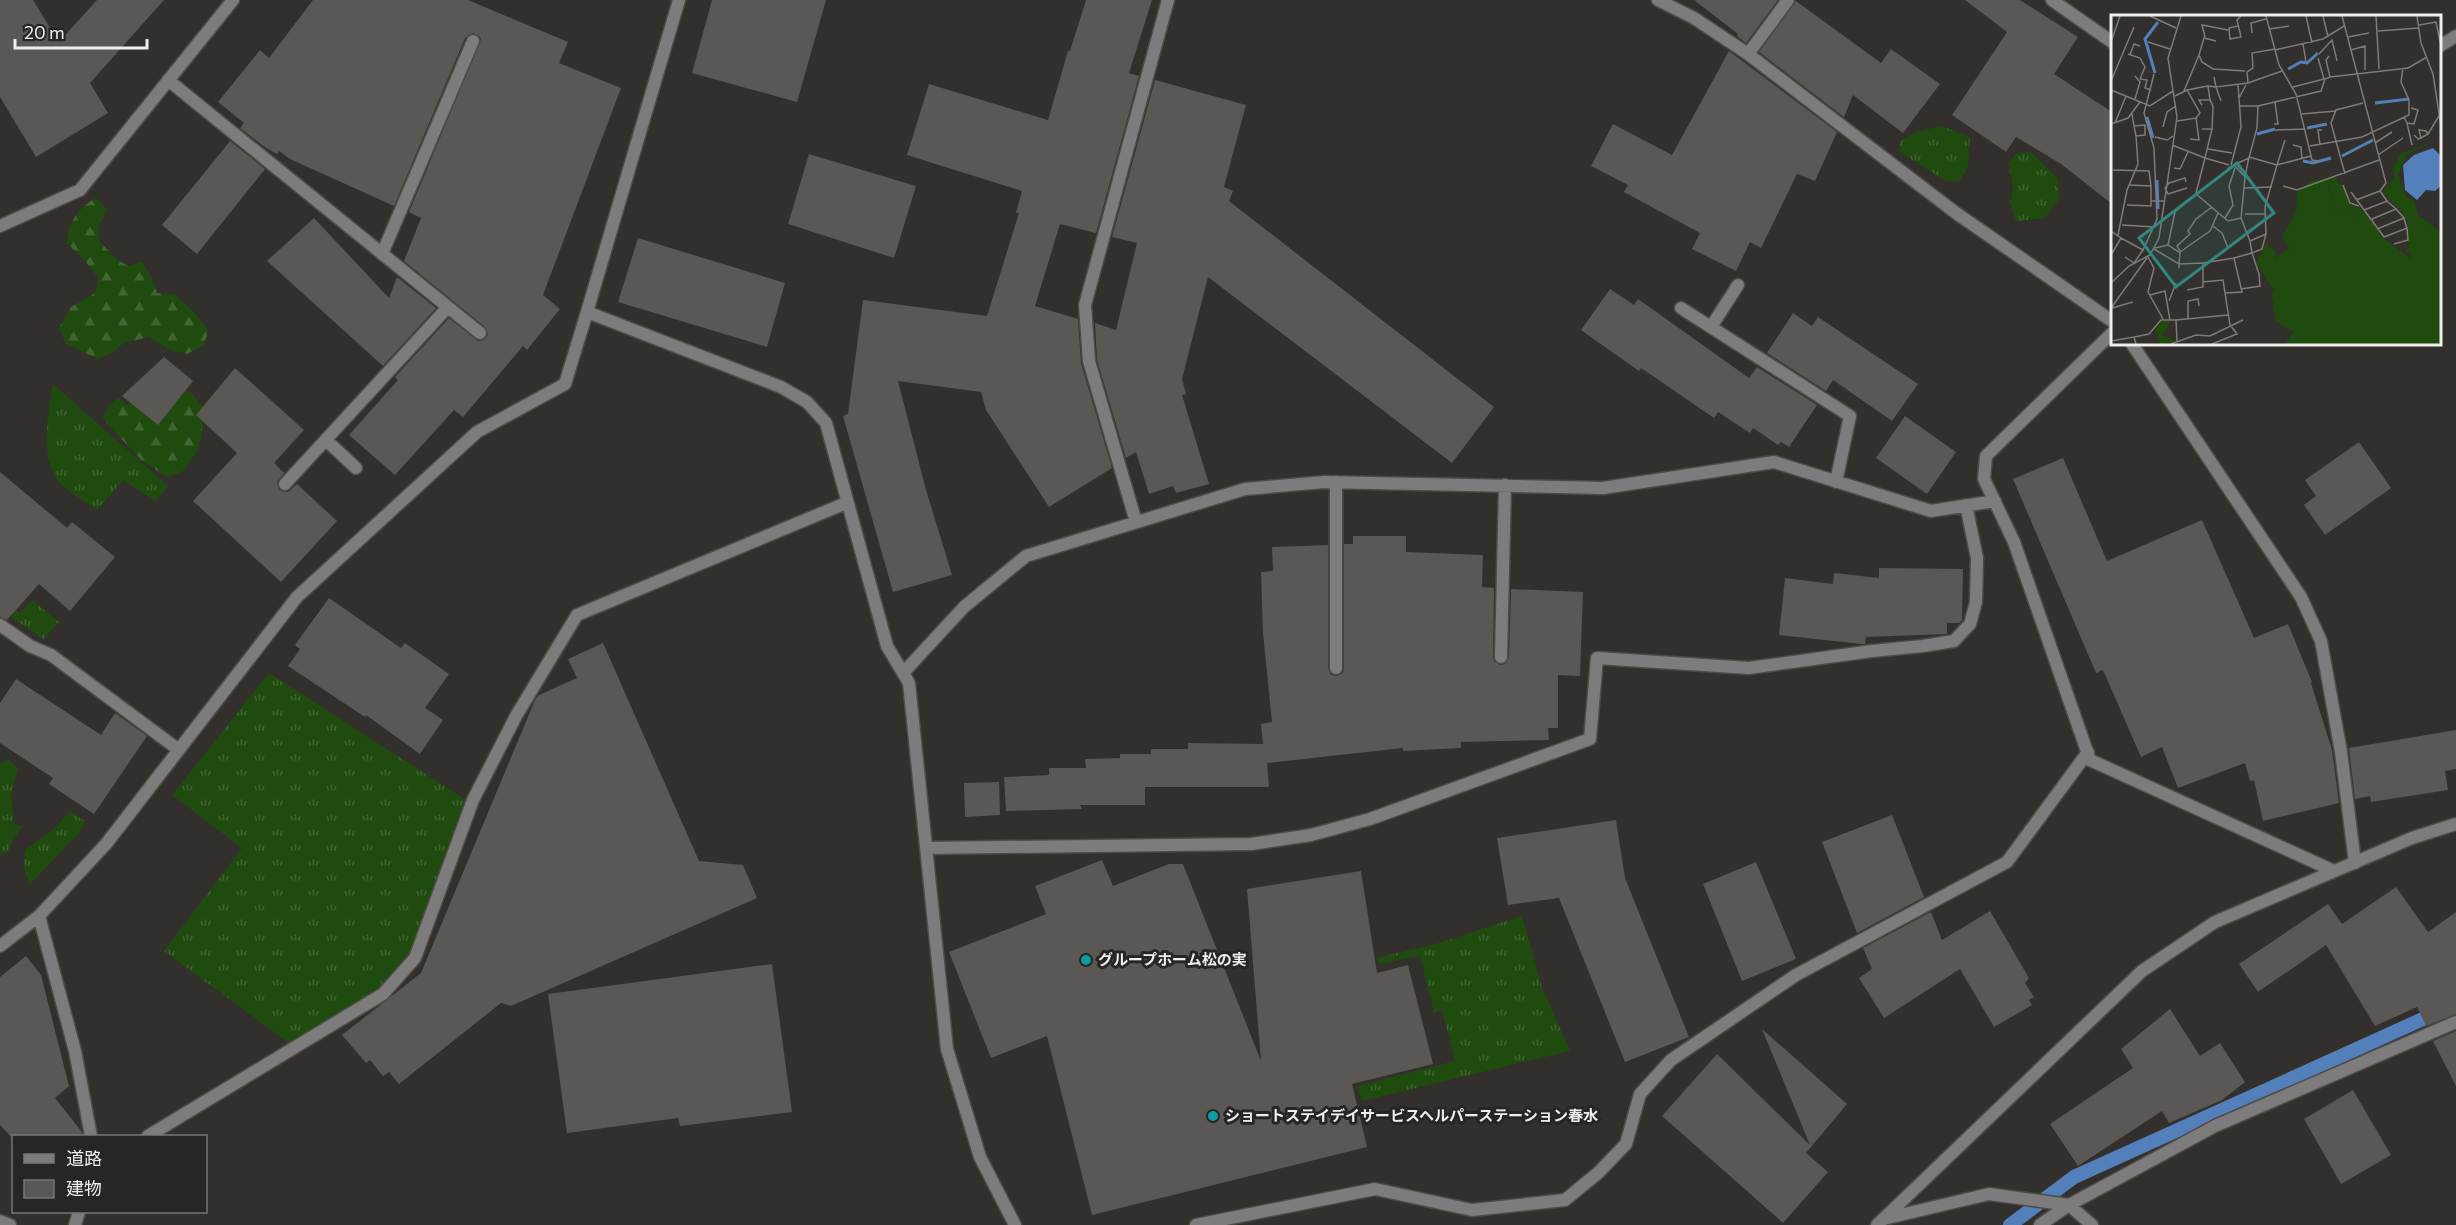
<svg xmlns="http://www.w3.org/2000/svg" width="2456" height="1225" viewBox="0 0 2456 1225" font-family="Commissioner,'Noto Sans JP',sans-serif">
<style>
.grass{fill:url(#grass-tufts)}
.forest{fill:url(#forest-firs)}
.lines{fill:none;stroke-linecap:round;stroke-linejoin:round}
.stream{stroke:#5380ba;stroke-width:14}
.building{fill:#5a5754}
.minor-casing{stroke:#4d4a47;stroke-width:15}
.tertiary-casing{stroke:#4d4a47;stroke-width:15}
.minor{stroke:#7d7b7b;stroke-width:12}
.tertiary{stroke:#7d7b7b;stroke-width:12}
.culture-dot{fill:#0f9aa8;stroke:#282523;stroke-width:2}
.labels{text-anchor:middle;stroke-width:6;stroke-linejoin:round;paint-order:stroke}
.poi-label{font-size:15px;font-weight:bold;fill:#f0eeec;stroke:#282523;text-anchor:start}
.inset-river{fill:none;stroke:#5380ba;stroke-width:3}
.inset-road{fill:none;stroke:#7e7b79;stroke-width:1.5}
.view{fill:#318881;fill-opacity:0.15;stroke:#318881;stroke-width:3}
.inset-edge{fill:none;stroke:#f0eeec;stroke-width:3}
</style>
<defs>
<pattern id="grass-tufts" width="24" height="20" patternUnits="userSpaceOnUse" patternTransform="scale(1.5)"><rect width="24" height="20" fill="#1f4b0f"/><path d="M3 7l-1-3M5 7V3M7 7l1-3M15 17l-1-3M17 17v-4M19 17l1-3" fill="none" stroke="#406532"/></pattern>
<pattern id="forest-firs" width="22" height="20" patternUnits="userSpaceOnUse" patternTransform="scale(1.5)"><rect width="22" height="20" fill="#1f4b0f"/><path d="M5 1l3.5 6h-7zM16 11l3.5 6h-7z" fill="#406532"/></pattern>
</defs>
<rect width="100%" height="100%" fill="#322f2c"/>
<path class="grass" d="M 1942,126 L 1970,137 L 1968,166 L 1959,182 L 1946,181 L 1899,152 L 1901,140 L 1916,132 Z
M 2031,152 L 2058,179 L 2059,199 L 2045,218 L 2016,221 L 2010,203 L 2013,187 L 2008,163 L 2017,153 Z
M 53,384 L 168,486 L 156,501 L 123,480 L 97,510 C 86,502 73,495 63,486 C 38,465 48,413 53,384 Z
M 0,595 L 20,613 L 32,600 L 59,622 L 43,639 L 0,609 Z
M 269,673 L 466,800 L 414,947 L 401,970 L 384,988 L 301,1042 L 289,1043 L 164,951 L 242,848 L 172,795 Z
M 9,760 L 18,768 L 11,794 L 14,824 L 22,826 L 7,852 L 0,855 L 0,763 Z
M 70,811 L 85,821 L 80,832 L 30,884 L 24,869 L 25,850 L 54,829 Z
M 1522,916 L 1542,987 L 1570,1051 L 1362,1101 L 1357,1086 L 1455,1061 L 1442,1010 L 1434,1012 L 1420,956 L 1380,964 L 1377,958 L 1439,943 Z"/>
<path class="forest" d="M 96,198 L 107,209 L 99,226 L 99,241 L 119,261 L 129,266 L 142,261 L 151,276 L 157,293 L 174,294 L 194,312 L 208,330 L 204,345 L 187,354 L 168,349 L 149,337 L 124,343 L 110,354 L 98,359 L 66,344 L 59,328 L 71,307 L 95,293 L 98,278 L 86,262 L 67,243 C 68,222 78,208 96,198 Z
M 165,384 L 192,393 L 205,410 L 199,449 L 182,472 L 167,477 L 142,461 L 103,419 L 108,406 L 118,398 L 127,405 L 151,387 Z"/>
<g class="lines">
<path class="stream" d="M 2010,1225 L 2074,1177 L 2456,1004"/>
</g>
<path class="building" d="M 0,0 L 33,0 L 59,42 L 97,0 L 164,0 L 90,83 L 108,113 L 36,157 L 0,97 Z
M 313,0 L 468,0 L 568,42 L 559,63 L 621,88 L 543,295 L 560,309 L 527,350 L 523,346 L 463,417 L 454,410 L 395,475 L 349,435 L 398,380 L 395,377 L 449,318 L 478,341 L 483,340 L 488,335 L 485,327 L 404,261 L 421,218 L 409,212 L 481,39 L 479,36 L 473,33 L 465,38 L 394,206 L 290,159 L 279,151 L 277,154 L 266,148 L 240,128 L 244,123 L 218,102 L 260,50 L 269,58 Z
M 712,0 L 826,0 L 797,102 L 692,73 Z
M 1086,0 L 1152,0 L 1129,73 L 1139,76 L 1096,233 L 1060,224 L 1035,306 L 1078,319 L 1081,363 L 1112,468 L 1049,507 L 986,410 L 981,392 L 898,381 L 926,490 L 952,575 L 893,592 L 843,416 L 848,414 L 863,300 L 987,316 L 1019,213 L 1016,213 L 1022,191 L 907,155 L 929,84 L 1048,120 L 1068,51 L 1070,51 Z
M 1694,0 L 1778,0 L 1746,43 L 1737,36 L 1738,34 Z
M 1965,0 L 2020,0 L 2078,37 L 2054,74 L 2112,112 L 2112,204 L 2061,164 L 2016,137 L 2006,152 L 1952,115 L 2007,32 Z
M 1796,1 L 1881,63 L 1891,49 L 1940,84 L 1903,133 L 1853,95 L 1844,117 L 1759,52 Z
M 1729,51 L 1837,132 L 1815,181 L 1797,174 L 1761,248 L 1750,242 L 1736,271 L 1692,249 L 1700,233 L 1624,192 L 1628,185 L 1591,166 L 1613,124 L 1672,155 Z
M 1155,80 L 1246,105 L 1224,187 L 1233,191 L 1229,201 L 1494,407 L 1452,463 L 1208,277 L 1182,379 L 1186,394 L 1182,395 L 1209,484 L 1176,493 L 1173,486 L 1149,494 L 1136,452 L 1126,458 L 1097,360 L 1095,323 L 1116,330 L 1137,243 L 1112,237 Z
M 230,141 L 265,169 L 197,254 L 162,225 Z
M 809,154 L 916,186 L 894,258 L 788,224 Z
M 314,218 L 389,298 L 397,277 L 436,308 L 383,366 L 267,261 Z
M 638,238 L 785,283 L 767,347 L 618,302 Z
M 1610,289 L 1634,305 L 1638,299 L 1749,378 L 1757,367 L 1817,405 L 1789,447 L 1781,442 L 1778,445 L 1753,428 L 1750,433 L 1718,412 L 1714,418 L 1641,368 L 1639,371 L 1581,330 Z
M 1793,313 L 1812,326 L 1818,317 L 1918,384 L 1892,421 L 1833,380 L 1826,391 L 1767,353 Z
M 164,357 L 193,381 L 158,425 L 122,396 Z
M 235,368 L 304,430 L 274,463 L 284,473 L 277,482 L 279,490 L 288,492 L 297,484 L 337,521 L 281,582 L 193,501 L 237,453 L 196,415 Z
M 1905,416 L 1956,452 L 1927,494 L 1876,458 Z
M 2359,442 L 2391,488 L 2325,535 L 2304,505 L 2316,496 L 2305,480 Z
M 2063,458 L 2107,561 L 2202,520 L 2254,638 L 2288,624 L 2312,682 L 2311,683 L 2332,750 L 2339,803 L 2263,821 L 2254,780 L 2250,781 L 2245,763 L 2178,788 L 2162,747 L 2141,757 L 2103,670 L 2096,673 L 2013,479 Z
M 0,472 L 67,528 L 72,522 L 115,557 L 70,611 L 39,584 L 7,620 L 0,617 Z
M 1353,536 L 1406,536 L 1406,552 L 1483,555 L 1482,587 L 1494,588 L 1493,657 L 1494,661 L 1500,665 L 1505,664 L 1509,657 L 1511,589 L 1583,592 L 1580,676 L 1558,675 L 1558,728 L 1548,728 L 1549,740 L 1461,742 L 1461,748 L 1403,751 L 1403,748 L 1267,763 L 1269,787 L 1145,787 L 1145,805 L 1080,805 L 1082,809 L 1006,811 L 1004,777 L 1049,775 L 1049,768 L 1086,768 L 1085,759 L 1120,758 L 1120,754 L 1151,754 L 1151,749 L 1188,749 L 1188,743 L 1263,744 L 1261,724 L 1272,722 L 1263,633 L 1261,572 L 1273,571 L 1272,547 L 1328,545 L 1328,668 L 1331,675 L 1337,676 L 1343,673 L 1344,668 L 1344,544 L 1353,544 Z
M 1879,568 L 1963,569 L 1962,620 L 1959,623 L 1947,623 L 1947,634 L 1866,637 L 1865,644 L 1861,644 L 1779,635 L 1785,578 L 1833,584 L 1834,573 L 1879,578 Z
M 329,598 L 401,648 L 405,643 L 449,674 L 425,708 L 443,720 L 420,754 L 366,715 L 365,717 L 288,666 L 300,649 L 295,645 Z
M 603,643 L 699,861 L 743,865 L 757,898 L 511,1006 L 501,1003 L 399,1084 L 389,1072 L 383,1076 L 370,1060 L 366,1063 L 342,1035 L 421,973 L 535,700 L 539,695 L 577,678 L 568,659 Z
M 16,679 L 101,735 L 115,713 L 147,736 L 94,814 L 49,784 L 53,778 L 0,743 L 0,703 Z
M 2456,730 L 2456,769 L 2445,771 L 2448,790 L 2371,802 L 2370,796 L 2355,799 L 2349,748 Z
M 999,782 L 1000,815 L 965,817 L 964,783 Z
M 1892,815 L 1924,897 L 1857,933 L 1822,842 Z
M 1616,820 L 1625,878 L 1689,1037 L 1625,1062 L 1559,898 L 1508,905 L 1497,838 Z
M 1102,860 L 1113,886 L 1169,864 L 1183,864 L 1261,1061 L 1247,889 L 1361,871 L 1377,973 L 1408,965 L 1433,1064 L 1352,1084 L 1367,1147 L 1092,1215 L 1047,1036 L 991,1058 L 949,952 L 1046,914 L 1035,886 Z
M 1756,862 L 1796,959 L 1742,981 L 1703,884 Z
M 2396,887 L 2428,932 L 2456,912 L 2456,1014 L 2426,1026 L 2417,1007 L 2375,1026 L 2326,945 L 2258,992 L 2239,964 L 2328,904 L 2342,924 Z
M 1990,911 L 2029,978 L 2025,983 L 2034,997 L 2029,1000 L 2032,1005 L 1994,1027 L 1960,969 L 1884,1018 L 1859,978 L 1872,969 L 1863,948 L 1931,912 L 1942,940 Z
M 26,956 L 41,975 L 69,1086 L 55,1098 L 82,1132 L 83,1137 L 11,1137 L 0,1125 L 0,977 Z
M 772,964 L 792,1112 L 680,1126 L 678,1118 L 567,1133 L 548,994 Z
M 2170,1009 L 2200,1056 L 2220,1043 L 2245,1082 L 2222,1100 L 2169,1123 L 2162,1111 L 2078,1166 L 2050,1124 L 2133,1068 L 2121,1049 Z
M 1762,1029 L 1847,1104 L 1806,1153 L 1828,1172 L 1783,1223 L 1662,1116 L 1717,1054 L 1810,1145 Z
M 2456,1031 L 2456,1086 L 2433,1041 Z
M 2353,1090 L 2391,1155 L 2341,1184 L 2304,1119 Z"/>
<g class="lines">
<defs>
<path id="minor" d="M 679,0 L 587,312 L 781,387 L 807,402 L 826,423 L 887,646 L 909,683 L 947,1049 L 980,1157 L 1015,1225
M 1658,0 L 1694,18 L 1748,54
M 1788,0 L 1748,54 L 1956,213 L 2112,321
M 2052,0 L 2112,42
M 2440,46 L 2456,36
M 168,80 L 480,333
M 0,226 L 80,190 L 233,0
M 382,254 L 473,41
M 1681,308 L 1850,416 L 1836,482
M 1711,327 L 1738,285
M 2112,333 L 1986,456 L 1984,479 L 2014,542 L 2090,760 L 2334,871
M 2132,344 L 2301,597 L 2321,641 L 2341,752 L 2355,863
M 326,440 L 356,468
M 1336,482 L 1336,668
M 285,484 L 448,307
M 1136,522 L 1089,361 L 1085,305 L 1168,0
M 0,625 L 30,646 L 51,655 L 179,750
M 1501,657 L 1505,485
M 903,673 L 964,607 L 1026,556 L 1245,489 L 1324,482 L 1603,488 L 1774,462 L 1931,511 L 1995,501
M 926,848 L 1251,844 L 1311,835 L 1370,819 L 1590,739 L 1597,658 L 1749,668 L 1872,651 L 1923,646 L 1954,641 L 1970,624 L 1976,602 L 1977,558 L 1966,505
M 0,946 L 39,916
M 91,1136 L 75,1051 L 39,916 L 106,844 L 297,597 L 477,432 L 565,384 L 587,312
M 148,1136 L 383,994 L 415,958 L 473,800 L 516,716 L 577,615 L 846,503
M 1883,1219 L 1989,1194 L 2069,1205 L 2092,1225
M 0,1221 L 10,1225
M 75,1225 L 79,1212
M 1196,1225 L 1375,1189 L 1472,1210 L 1565,1200 L 1598,1173 L 1626,1144 L 1640,1094 L 1671,1060 L 1796,975 L 2007,862 L 2088,752
M 2040,1225 L 2069,1205 L 2215,1126 L 2456,1022"/>
<path id="tertiary" d="M 1877,1225 L 2142,971 L 2215,922 L 2412,838 L 2456,824"/>
</defs>
<use href="#minor" class="minor-casing"/>
<use href="#tertiary" class="tertiary-casing"/>
<use href="#minor" class="minor"/>
<use href="#tertiary" class="tertiary"/>
</g>
<g class="culture-dot">
<circle cx="1086" cy="960" r="6"/>
<circle cx="1213" cy="1116" r="6"/>
</g>
<g class="labels">
<g class="poi-label">
<text x="1098" y="965">グループホーム松の実</text>
<text x="1225" y="1121">ショートステイデイサービスヘルパーステーション春水</text>
</g>
</g>
<g transform="translate(2111 15)">
<rect width="330" height="330" fill="#322f2c"/>
<path d="M 51,306 L 60,306 L 51,320 L 64,325 L 62,328 L 49,329 L 44,315 Z" fill="#1f4b0f"/>
<path d="M 321,127 L 295,140 L 287,160 L 295,182 L 303,185 L 307,200 L 330,217 L 330,329 L 174,329 L 183,317 L 165,306 L 160,278 L 163,276 L 145,248 L 155,228 L 164,236 L 165,243 L 178,233 L 171,222 L 185,197 L 186,177 L 200,165 L 226,162 L 227,170 L 222,167 L 217,172 L 226,199 L 238,198 L 248,202 L 253,196 L 272,223 L 299,243 L 300,237 L 293,236 L 298,233 L 296,205 L 272,176 L 284,162 L 282,155 L 289,139 Z" fill="#1f4b0f"/>
<path d="M 222,167 L 232,170 L 238,189 L 252,195 L 248,202 L 238,198 L 226,199 L 218,173 Z" fill="#1f4b0f"/>
<path d="M 322,133 L 330,141 L 330,171 L 324,176 L 315,175 L 306,185 L 294,175 L 292,150 L 303,140 Z" fill="#5380ba"/>
<path class="inset-river" d="M 177,54 L 190,47 L 196,48 L 207,38M 44,58 L 34,24 L 47,7M 264,88 L 298,84M 36,102 L 42,123M 196,113 L 216,109M 146,119 L 164,114M 231,141 L 262,125M 192,146 L 202,148 L 220,143M 46,165 L 47,194"/>
<path class="inset-road" d="M 39,1 L 65,13M 155,1 L 168,50 L 185,79 L 201,145 L 208,146M 195,1 L 201,28M 212,1 L 217,22M 231,1 L 275,168 L 269,176M 265,1 L 268,54M 306,1 L 310,28 L 322,59 L 330,111M 308,10 L 325,7 L 330,31M 127,11 L 118,13 L 119,24 L 130,22 L 126,5 L 130,1M 158,14 L 178,11M 267,16 L 308,13M 141,18 L 140,8 L 155,4M 94,22 L 91,10 L 117,15M 237,22 L 258,18M 105,26 L 93,23 L 88,40 L 91,47 L 102,54 L 134,56M 0,27 L 9,1M 37,27 L 59,34M 192,29 L 195,47M 164,34 L 141,38 L 142,53 L 136,57 L 137,68 L 171,56M 164,35 L 212,24 L 233,11M 240,35 L 254,31 L 254,55M 17,39 L 29,43 L 34,52 L 29,64M 208,39 L 221,25 L 226,46M 19,40 L 23,29 L 29,31M 218,41 L 215,45 L 219,62M 207,43 L 213,64M 297,53 L 316,42M 103,62 L 105,72 L 137,68M 29,64 L 36,65 L 34,73 L 40,75M 0,66 L 23,12M 127,70 L 128,83 L 135,70M 97,71 L 105,72 L 110,86M 182,72 L 213,64M 0,75 L 39,91 L 62,76M 76,75 L 97,71 L 99,85M 73,76 L 88,40M 64,81 L 76,75 L 89,98 L 85,103M 24,84 L 29,67 L 24,61M 91,90 L 88,85 L 99,85 L 102,91 L 101,114M 147,91 L 210,76 L 214,64 L 219,62 L 298,53M 21,99 L 23,111 L 34,110 L 34,120 L 25,121 L 23,111M 191,99 L 225,96M 293,102 L 296,108 L 303,109 L 307,95 L 300,93M 66,106 L 85,103 L 88,125 L 79,124M 4,108 L 15,81M 296,108 L 301,130M 0,109 L 17,103 L 29,87M 163,109 L 167,109 L 164,87M 52,112 L 56,97 L 65,91M 164,115 L 194,114M 317,119 L 328,101M 303,120 L 307,124 L 310,123 L 317,119 L 315,116 L 308,115 L 310,123M 44,122 L 56,125 L 62,121M 264,128 L 281,117M 61,130 L 94,143 L 101,114 L 91,114M 182,130 L 190,132 L 191,144M 209,130 L 207,115 L 211,115M 199,131 L 251,122 L 298,100 L 298,85 L 290,67 L 292,53M 97,134 L 121,138M 267,140 L 292,123M 120,150 L 130,112 L 128,83M 123,150 L 138,143 L 146,113 L 147,91 L 129,91M 166,150 L 200,141M 166,150 L 174,125M 63,153 L 69,154 L 77,137M 116,154 L 123,150 L 134,162 L 130,203M 2,155 L 38,156 L 40,171M 234,159 L 220,108 L 225,95 L 252,88M 134,162 L 138,142 L 166,150 L 154,192 L 155,219M 75,167 L 74,163 L 58,168 L 54,173 L 57,179 L 76,173M 18,170 L 40,171 L 40,186M 232,170 L 239,188 L 248,191M 172,171 L 186,175 L 268,145M 133,173 L 161,172M 240,177 L 273,222 L 296,213 L 297,225 L 283,229M 85,178 L 94,143 L 118,150M 245,185 L 269,176 L 276,186M 16,190 L 40,191 L 40,186 L 53,186M 253,195 L 276,186 L 285,194M 134,199 L 154,199M 114,203 L 122,190 L 118,171 L 124,153M 261,204 L 285,194 L 293,203M 11,210 L 44,212M 102,211 L 111,218 L 117,233M 266,214 L 293,203 L 296,214M 0,216 L 10,223 L 0,240M 155,219 L 151,234 L 141,238 L 139,226 ZM 7,220 L 16,175 L 27,149 L 25,121M 10,223 L 32,235 L 23,248 L 14,242M 57,230 L 64,197 L 85,179 L 117,206 L 130,203 L 139,226M 43,234 L 68,249 L 69,238 L 57,230 L 44,233M 32,235 L 46,204 L 43,133 L 33,98 L 43,59M 69,236 L 66,231 L 79,219 L 77,216 L 85,204 L 101,192M 69,237 L 99,216 L 107,198M 37,242 L 43,253 L 37,277 L 52,304M 123,243 L 141,238 L 148,259 L 149,271 L 130,274M 92,248 L 123,243 L 131,277 L 114,278M 68,253 L 68,249 L 92,248 L 92,267M 0,268 L 18,251 L 39,240 L 48,223 L 66,102 L 57,43 L 70,1M 76,275 L 92,272 L 92,267 L 112,265 L 119,310M 39,280 L 54,276 L 59,305M 58,286 L 65,268M 0,293 L 36,243M 1,293 L 22,287M 77,304 L 77,286 L 87,284 L 88,291M 65,305 L 117,300M 23,322 L 38,319 L 50,305 L 65,305 L 66,326M 0,326 L 23,322 L 25,329M 60,329 L 85,320 L 99,321 L 132,305M 101,329 L 126,319 L 119,310"/>
<path class="view" d="M 126,148 L 163,198 L 65,272 L 28,223 Z"/>
<rect width="330" height="330" class="inset-edge"/>
</g>
<rect x="12" y="1135" width="195" height="78" fill="#282523" stroke="#787573" stroke-width="1.5"/>
<rect x="24" y="1154" width="30" height="9" fill="#7d7b7b" stroke="#787573" stroke-width="1.5"/>
<text x="66" y="1165" font-size="18" fill="#f0eeec">道路</text>
<rect x="24" y="1180" width="30" height="18" fill="#5a5754" stroke="#787573" stroke-width="1.5"/>
<text x="66" y="1195" font-size="18" fill="#f0eeec">建物</text>
<path d="M15 39v9h132v-9" fill="none" stroke="#f0eeec" stroke-width="3"/>
<text x="24" y="39" font-size="18" fill="#f0eeec" stroke="#282523" stroke-width="4.5" paint-order="stroke">20 m</text>
</svg>
